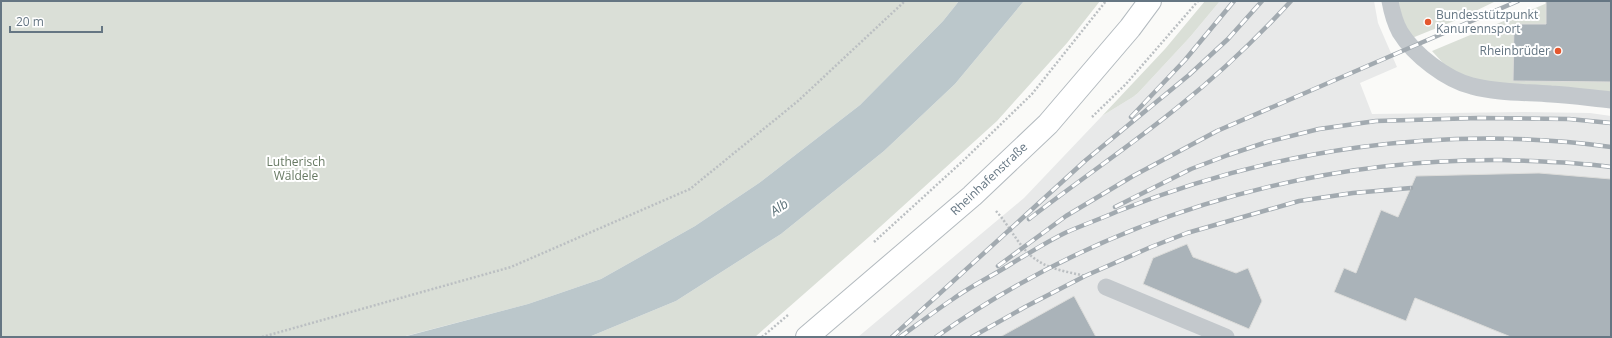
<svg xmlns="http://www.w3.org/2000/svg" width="1612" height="338" viewBox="0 0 1612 338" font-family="'Open Sans',sans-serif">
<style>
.built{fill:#e8e9e9}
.green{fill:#dadfd7}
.water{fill:#bbc7cb}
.building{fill:#aab3b9;stroke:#dcdcda}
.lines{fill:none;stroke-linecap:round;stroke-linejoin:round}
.secondary-casing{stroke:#b3babf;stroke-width:24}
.path{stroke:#bbbfc2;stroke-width:2.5;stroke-dasharray:2 2;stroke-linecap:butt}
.service{stroke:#c3c8cc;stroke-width:17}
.secondary{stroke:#fff;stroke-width:22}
.rail-casing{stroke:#a2aab0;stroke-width:4.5}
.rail{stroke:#fff;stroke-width:3;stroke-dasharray:9;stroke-linecap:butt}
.poi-dot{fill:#e4572e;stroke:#fff;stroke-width:1.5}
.labels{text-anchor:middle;stroke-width:4;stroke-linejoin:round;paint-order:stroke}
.poi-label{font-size:12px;fill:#657683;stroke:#fff;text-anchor:start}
.park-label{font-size:12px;fill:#687a64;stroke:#fff}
.street-label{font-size:12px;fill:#657683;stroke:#fff}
.water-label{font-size:13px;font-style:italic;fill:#60757c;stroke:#fff}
</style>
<rect width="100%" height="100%" fill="#fafaf8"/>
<path class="built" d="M 1220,1 L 1374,1 L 1378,23 L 1397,67 L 1360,83 L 1372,114 L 1523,112 L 1590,113 L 1611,116 L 1611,337 L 858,337 L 1024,198 L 1102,116 L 1133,97 L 1138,93 L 1190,37 Z"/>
<path class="green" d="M 1,1 L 959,1 L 943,21 L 860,105 L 759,183 L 695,226 L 601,279 L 528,304 L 402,337 L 1,337 Z
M 1024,1 L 1100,1 L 1067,43 L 997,121 L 870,236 L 755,337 L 589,337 L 676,301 L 781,234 L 884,151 L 955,84 Z
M 1205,1 L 1220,1 L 1190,37 L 1138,93 L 1133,97 L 1102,116 L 1165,49 Z
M 1399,1 L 1496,1 L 1459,19 L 1412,38 C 1406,27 1399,14 1399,1 Z
M 1552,1 L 1611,1 L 1611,96 L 1479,83 L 1452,73 L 1432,51 Z"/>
<path class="water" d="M 959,1 L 1024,1 L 955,84 L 884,151 L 781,234 L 676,301 L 589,337 L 403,337 L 528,304 L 601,279 L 695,226 L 759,183 L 860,105 L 943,21 Z"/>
<path class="building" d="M 1546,1 L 1611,1 L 1611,82 L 1513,81 L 1514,24 L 1546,24 Z
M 1539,173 L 1611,179 L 1611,337 L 1511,337 L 1415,298 L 1406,321 L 1334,292 L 1344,268 L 1356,273 L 1381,210 L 1398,217 L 1416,176 Z
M 1187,244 L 1193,257 L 1236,273 L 1248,268 L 1262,301 L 1249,329 L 1143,284 L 1153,258 Z
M 1074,296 L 1096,337 L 1000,337 Z"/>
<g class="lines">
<defs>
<path id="secondary" d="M 807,337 L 972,196 L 1048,124 L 1130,28 L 1150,1"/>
</defs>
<use href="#secondary" class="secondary-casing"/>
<path class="path" d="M 1092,117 L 1126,84 L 1198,1
M 996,211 C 1008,224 1016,241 1028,253 C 1044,269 1065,271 1085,276
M 874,242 L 964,160 L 1032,94 L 1106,1
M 262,337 L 511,267 L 690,189 L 798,101 L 905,1
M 762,337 L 788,315"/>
<path class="service" d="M 1390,1 C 1392,12 1395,23 1400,32 C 1414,55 1447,80 1472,86 C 1497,93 1525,92 1551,94 C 1571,95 1591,98 1611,100
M 1106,287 L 1226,337"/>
<use href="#secondary" class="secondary"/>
<defs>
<path id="rail" d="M 1131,117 L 1185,60 L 1234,1
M 1115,207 L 1191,169 L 1228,155 L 1267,142 L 1319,129 L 1376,121 L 1479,118 L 1569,119 L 1611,123
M 1029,219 C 1078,181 1130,146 1178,107 C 1218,75 1256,39 1291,1
M 998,266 L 1066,216 L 1133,176 L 1217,131 L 1518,1
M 892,337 L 1086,160 L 1189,75 L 1228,39 L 1262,1
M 900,337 C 918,324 935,311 953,299 C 971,286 992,276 1011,264 C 1029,253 1048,241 1067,232 C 1083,225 1100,219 1116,212 C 1272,149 1444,124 1611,147
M 936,337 C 1099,221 1300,159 1500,160 C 1537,161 1575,162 1611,167
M 972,337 L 1025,307 L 1085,276 L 1151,247 L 1187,233 L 1299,201 L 1353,193 L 1411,188"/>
</defs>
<use href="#rail" class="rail-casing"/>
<use href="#rail" class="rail"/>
</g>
<g class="poi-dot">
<circle cx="1428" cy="22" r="4"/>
<circle cx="1558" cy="51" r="4"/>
</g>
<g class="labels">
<g class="poi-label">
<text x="1436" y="19">Bundesstützpunkt<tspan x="1436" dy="14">Kanurennsport</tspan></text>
<text x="1550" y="55" text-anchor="end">Rheinbrüder</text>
</g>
<g class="park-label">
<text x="296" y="166">Lutherisch<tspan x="296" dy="14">Wäldele</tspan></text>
</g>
<g class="street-label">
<text transform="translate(989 179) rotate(-43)" y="4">Rheinhafenstraße</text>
</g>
<g class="water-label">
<text transform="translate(779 207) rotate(-34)" y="5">Alb</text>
</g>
</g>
<rect width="1612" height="338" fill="none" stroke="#657683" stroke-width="4"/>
<path d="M10 26v6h92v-6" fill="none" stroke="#657683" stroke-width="2"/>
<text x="16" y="26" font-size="12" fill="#657683" stroke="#ffffff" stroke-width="3" paint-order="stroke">20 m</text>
</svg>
